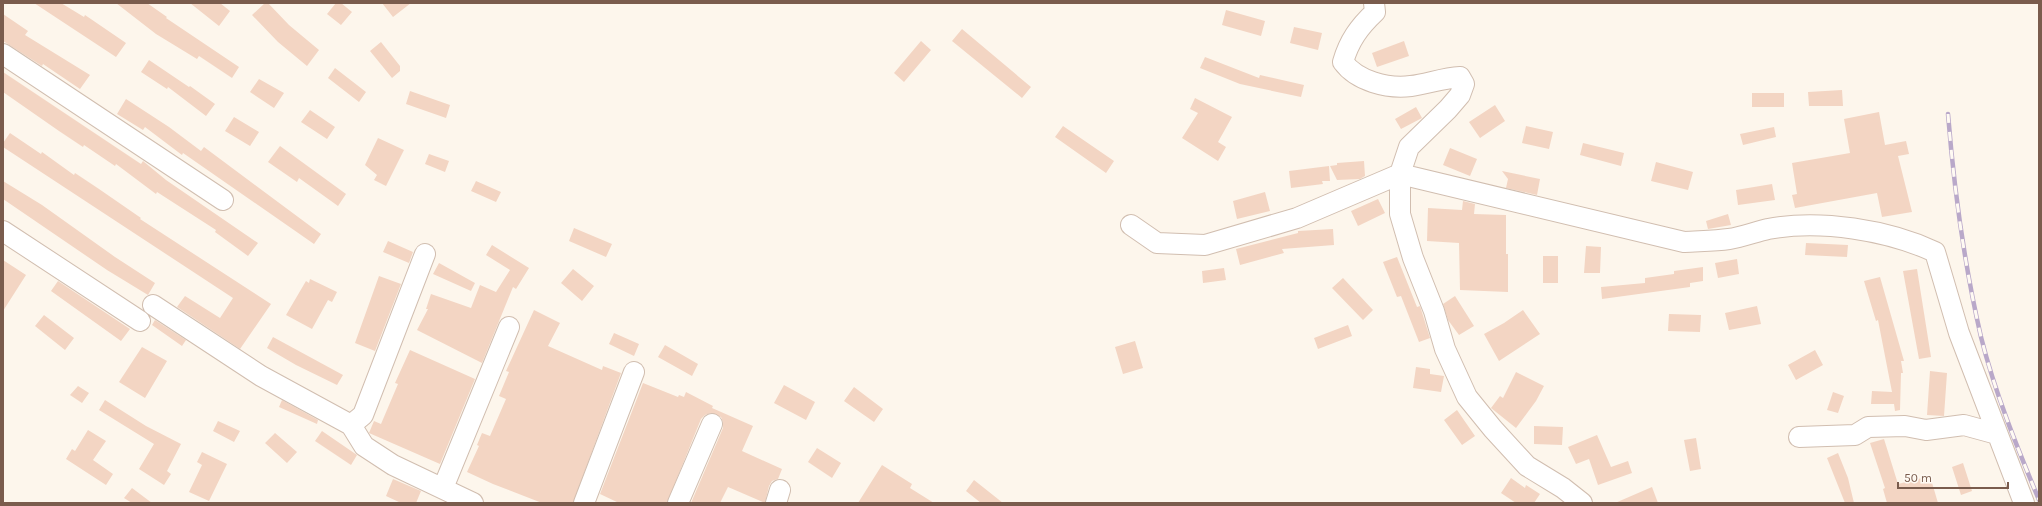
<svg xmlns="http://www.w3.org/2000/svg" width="2042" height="506" viewBox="0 0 2042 506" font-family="Karla,sans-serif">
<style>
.building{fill:#f3d5c3}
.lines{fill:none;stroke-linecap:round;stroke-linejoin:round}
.minor-casing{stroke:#d1beb0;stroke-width:22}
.minor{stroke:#fff;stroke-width:20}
.rail-casing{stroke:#b9a8c9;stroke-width:4.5}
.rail{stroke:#fffaf3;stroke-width:3;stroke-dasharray:9;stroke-linecap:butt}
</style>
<rect width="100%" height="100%" fill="#fdf6ec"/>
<path class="building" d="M 34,3 L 61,3 L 84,17 L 85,15 L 126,43 L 116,57 Z
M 116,3 L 147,3 L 167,17 L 166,18 L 239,67 L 232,78 L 199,56 L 197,59 L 156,34 Z
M 190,3 L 220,3 L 230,11 L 219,26 Z
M 265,3 L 268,3 L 289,25 L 319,50 L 307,66 L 278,42 L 252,15 Z
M 336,3 L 341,3 L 352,12 L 341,25 L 327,14 Z
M 382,3 L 411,3 L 393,17 Z
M 1226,10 L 1265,21 L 1261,36 L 1222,25 Z
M 3,14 L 28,31 L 25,35 L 90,75 L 80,89 L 43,64 L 42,66 L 3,41 Z
M 1294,27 L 1322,33 L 1318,50 L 1290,43 Z
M 962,29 L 1031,87 L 1022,98 L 952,41 Z
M 921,41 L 931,50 L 904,82 L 894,73 Z
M 1404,41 L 1409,56 L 1377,67 L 1372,53 Z
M 381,42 L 400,66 L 400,71 L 392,78 L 370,51 Z
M 1205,57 L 1259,78 L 1260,75 L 1304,85 L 1301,97 L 1240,84 L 1200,68 Z
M 149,60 L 189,87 L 190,86 L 215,104 L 206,116 L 168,87 L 167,89 L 141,72 Z
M 335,68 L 366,92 L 359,102 L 328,78 Z
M 3,72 L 141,164 L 143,161 L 166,180 L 258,243 L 248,256 L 215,232 L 216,230 L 157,192 L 156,194 L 116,164 L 115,166 L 84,145 L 83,147 L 59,131 L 3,92 Z
M 259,79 L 284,93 L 274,108 L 250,92 Z
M 1842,90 L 1843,106 L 1809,106 L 1808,92 Z
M 410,91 L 450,105 L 446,118 L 406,104 Z
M 1752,93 L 1784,93 L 1784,107 L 1752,107 Z
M 1195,98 L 1232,117 L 1218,142 L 1226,147 L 1218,161 L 1182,138 L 1198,113 L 1190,109 Z
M 126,99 L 169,127 L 201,151 L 204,147 L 321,234 L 314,244 L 183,153 L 182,155 L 145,127 L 143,130 L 117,114 Z
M 1495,105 L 1505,121 L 1480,138 L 1469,122 Z
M 1416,107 L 1422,118 L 1401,129 L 1395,119 Z
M 310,110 L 335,127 L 327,139 L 301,122 Z
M 1879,112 L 1885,145 L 1906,141 L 1909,154 L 1898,156 L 1912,212 L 1882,217 L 1877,193 L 1795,208 L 1792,195 L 1797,194 L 1792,163 L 1850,153 L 1844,119 Z
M 234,117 L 259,132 L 250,146 L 225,131 Z
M 1063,126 L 1114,161 L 1106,173 L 1055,137 Z
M 1526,126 L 1553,132 L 1549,149 L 1522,143 Z
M 1774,127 L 1776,137 L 1743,145 L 1740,134 Z
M 10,133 L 41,154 L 42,152 L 74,175 L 75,173 L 99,189 L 141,218 L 140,219 L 271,304 L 240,349 L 177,307 L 185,296 L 220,318 L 233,298 L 3,147 L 3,143 Z
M 378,138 L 404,150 L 386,186 L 374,180 L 377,175 L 365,165 Z
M 1583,143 L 1624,153 L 1621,166 L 1580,155 Z
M 280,146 L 346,194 L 338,206 L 299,178 L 297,182 L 268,162 Z
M 1450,148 L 1477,159 L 1470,176 L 1443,165 Z
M 429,154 L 449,161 L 445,172 L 425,164 Z
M 1364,161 L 1365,176 L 1360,179 L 1337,180 L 1330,166 L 1337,165 L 1337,163 Z
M 1656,162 L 1693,172 L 1688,190 L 1651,181 Z
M 1329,166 L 1330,181 L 1322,181 L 1323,184 L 1291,188 L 1289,171 Z
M 1502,171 L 1540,179 L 1537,195 L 1506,188 L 1508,179 Z
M 3,181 L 42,205 L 115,257 L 155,283 L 148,295 L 107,270 L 3,199 Z
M 476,181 L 501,192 L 496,202 L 471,191 Z
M 1772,184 L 1775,200 L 1738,205 L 1736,190 Z
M 1265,192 L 1270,211 L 1237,219 L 1233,201 Z
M 1378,199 L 1385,213 L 1358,226 L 1351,211 Z
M 1463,201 L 1475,204 L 1474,214 L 1506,215 L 1506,254 L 1508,254 L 1508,292 L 1460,290 L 1459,243 L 1427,241 L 1428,208 L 1462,210 Z
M 1728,214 L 1731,225 L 1708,229 L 1706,221 Z
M 574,228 L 612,244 L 606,257 L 569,241 Z
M 1333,229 L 1334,245 L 1282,249 L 1284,253 L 1240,265 L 1236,249 L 1298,233 L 1298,231 Z
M 388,241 L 413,252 L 409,263 L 383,252 Z
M 1806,243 L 1848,245 L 1847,257 L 1805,255 Z
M 492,245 L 529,268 L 516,289 L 513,287 L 482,363 L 417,330 L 428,309 L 426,309 L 431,294 L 471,308 L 480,285 L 496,292 L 510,270 L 486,255 Z
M 1586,246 L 1601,247 L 1600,273 L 1584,273 Z
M 1543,256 L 1558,256 L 1558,283 L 1543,283 Z
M 1397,257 L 1417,307 L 1420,306 L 1430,338 L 1419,342 L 1401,296 L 1397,297 L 1383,262 Z
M 1737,259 L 1739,274 L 1718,278 L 1715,263 Z
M 3,260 L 26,275 L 3,311 Z
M 439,263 L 475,283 L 471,291 L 433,274 Z
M 1703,267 L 1703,281 L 1690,283 L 1690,287 L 1602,299 L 1601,287 L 1645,283 L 1645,278 L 1674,274 L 1674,271 Z
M 1224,268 L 1226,280 L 1203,283 L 1202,271 Z
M 573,269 L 594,286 L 582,301 L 561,283 Z
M 1917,269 L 1931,357 L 1919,359 L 1903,271 Z
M 379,276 L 401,284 L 375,351 L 355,343 Z
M 1880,277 L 1904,361 L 1901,361 L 1903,373 L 1901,373 L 1900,410 L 1895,411 L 1894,404 L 1871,404 L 1872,391 L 1892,392 L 1878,320 L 1876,321 L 1864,281 Z
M 1343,278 L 1373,310 L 1363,320 L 1332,288 Z
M 310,279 L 337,292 L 332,302 L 328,300 L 312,329 L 286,315 L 306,281 L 309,283 Z
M 58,281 L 130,329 L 121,341 L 51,291 Z
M 1455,296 L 1474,326 L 1459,335 L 1448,320 L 1443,304 Z
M 1757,306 L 1761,324 L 1729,330 L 1725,313 Z
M 534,310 L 560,323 L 548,346 L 602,370 L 603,366 L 621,373 L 573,503 L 542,503 L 493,484 L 467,472 L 479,446 L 477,445 L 482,433 L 490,436 L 506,399 L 499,396 L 509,372 L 506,371 Z
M 1523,310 L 1540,334 L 1499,361 L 1484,334 L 1504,323 Z
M 1669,314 L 1701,315 L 1700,332 L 1668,331 Z
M 44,315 L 74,338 L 65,350 L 35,326 Z
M 155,320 L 186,340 L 182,346 L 152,325 Z
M 1348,325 L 1352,336 L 1318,349 L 1314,338 Z
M 614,333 L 639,344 L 634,356 L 609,344 Z
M 273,337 L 343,375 L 337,385 L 296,365 L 267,348 Z
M 1135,341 L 1143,368 L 1123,374 L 1115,347 Z
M 665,345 L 698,364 L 692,376 L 658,357 Z
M 142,347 L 167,361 L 145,398 L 119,382 Z
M 410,350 L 475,379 L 440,464 L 369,433 L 374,421 L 381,424 L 398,384 L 395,383 Z
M 1815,350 L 1823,365 L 1796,380 L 1788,365 Z
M 1416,367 L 1430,369 L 1430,374 L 1444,376 L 1441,392 L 1413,388 Z
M 1930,371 L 1947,373 L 1944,416 L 1927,415 Z
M 1516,372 L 1544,386 L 1536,401 L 1516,428 L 1491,408 L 1500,396 L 1503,398 Z
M 643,383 L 678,397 L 679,395 L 684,397 L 686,392 L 713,406 L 712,408 L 753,426 L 742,451 L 782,469 L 778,479 L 772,481 L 769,486 L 765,503 L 728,487 L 720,503 L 691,503 L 723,428 L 723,422 L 721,417 L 711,413 L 705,415 L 701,419 L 667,503 L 619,503 L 600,494 Z
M 784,385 L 815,402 L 806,420 L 774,403 Z
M 78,386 L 89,393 L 82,403 L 70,395 Z
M 854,387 L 883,409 L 874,422 L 844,401 Z
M 1833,392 L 1844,396 L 1838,413 L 1827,410 Z
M 105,400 L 146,426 L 181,444 L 167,471 L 171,474 L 164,485 L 139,469 L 154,444 L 99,410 Z
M 282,400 L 318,420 L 317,424 L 279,407 Z
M 1457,410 L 1475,436 L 1462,445 L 1444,420 Z
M 218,421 L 240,431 L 234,442 L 213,431 Z
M 1534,426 L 1563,427 L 1562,445 L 1534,444 Z
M 88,430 L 106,441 L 93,460 L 113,474 L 106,485 L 66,459 L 72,449 L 75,451 Z
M 322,431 L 357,455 L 351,465 L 315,441 Z
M 275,433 L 297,452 L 287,463 L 265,443 Z
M 1597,435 L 1611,467 L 1628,461 L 1632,473 L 1598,485 L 1589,459 L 1576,464 L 1568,447 Z
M 1696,438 L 1701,469 L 1690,471 L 1684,440 Z
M 1884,439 L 1898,484 L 1930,476 L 1938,503 L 1887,503 L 1883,489 L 1885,488 L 1870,443 Z
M 817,448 L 841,463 L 832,478 L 808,462 Z
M 202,452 L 227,464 L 209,501 L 189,492 L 202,465 L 197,462 Z
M 1838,453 L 1848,478 L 1854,503 L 1845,503 L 1827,458 Z
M 1963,463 L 1972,491 L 1961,495 L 1952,467 Z
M 882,465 L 912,484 L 910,488 L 934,503 L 858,503 Z
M 1511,478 L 1525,488 L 1526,485 L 1540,494 L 1534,503 L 1516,503 L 1501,493 Z
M 393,479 L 421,491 L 416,503 L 401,503 L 386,496 Z
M 974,480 L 1003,503 L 981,503 L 966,491 Z
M 1652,487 L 1658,503 L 1615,503 Z
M 132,488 L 152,503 L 132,503 L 124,498 Z"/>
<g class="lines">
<defs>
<path id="minor" d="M 1374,3 L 1375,12 C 1359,27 1349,41 1343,62 C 1357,81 1387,89 1411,86 C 1427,84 1443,78 1460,77 L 1464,84 L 1460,95 L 1448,109 L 1409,147 L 1400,174 L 1400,214 L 1413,258 L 1434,311 L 1445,349 L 1467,397 L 1493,429 L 1527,466 L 1563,488 L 1582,503
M 3,54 L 223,200
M 1131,225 L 1157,243 L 1205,245 L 1297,218 L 1400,174 L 1684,242 C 1699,241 1715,241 1729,239 C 1742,237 1755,232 1768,229 C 1820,219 1888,230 1935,252 L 1959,333 L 2024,503
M 3,231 L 140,321
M 153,305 L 261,376 L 351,425 L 364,446 L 393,465 L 473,503
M 351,425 L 363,415 L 425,254
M 1799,437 L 1855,435 L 1868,427 L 1905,426 L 1926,430 L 1964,425 L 1997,434
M 443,488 L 509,327
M 584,503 L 634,372
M 678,503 L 712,424
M 776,503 L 780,490"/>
</defs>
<use href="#minor" class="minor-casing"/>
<use href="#minor" class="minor"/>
<defs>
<path id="rail" d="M 1948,114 C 1954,189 1964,263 1981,337 C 1995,393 2017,447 2039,500"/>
</defs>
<use href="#rail" class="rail-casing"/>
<use href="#rail" class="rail"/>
</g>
<rect width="2042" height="506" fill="none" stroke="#7a5c4d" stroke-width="8"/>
<path d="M1898 482v6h110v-6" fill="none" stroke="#7a5c4d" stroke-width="2"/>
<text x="1904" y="482" font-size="12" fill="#7a5c4d" stroke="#fffaf3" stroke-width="3" paint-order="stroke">50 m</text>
</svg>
